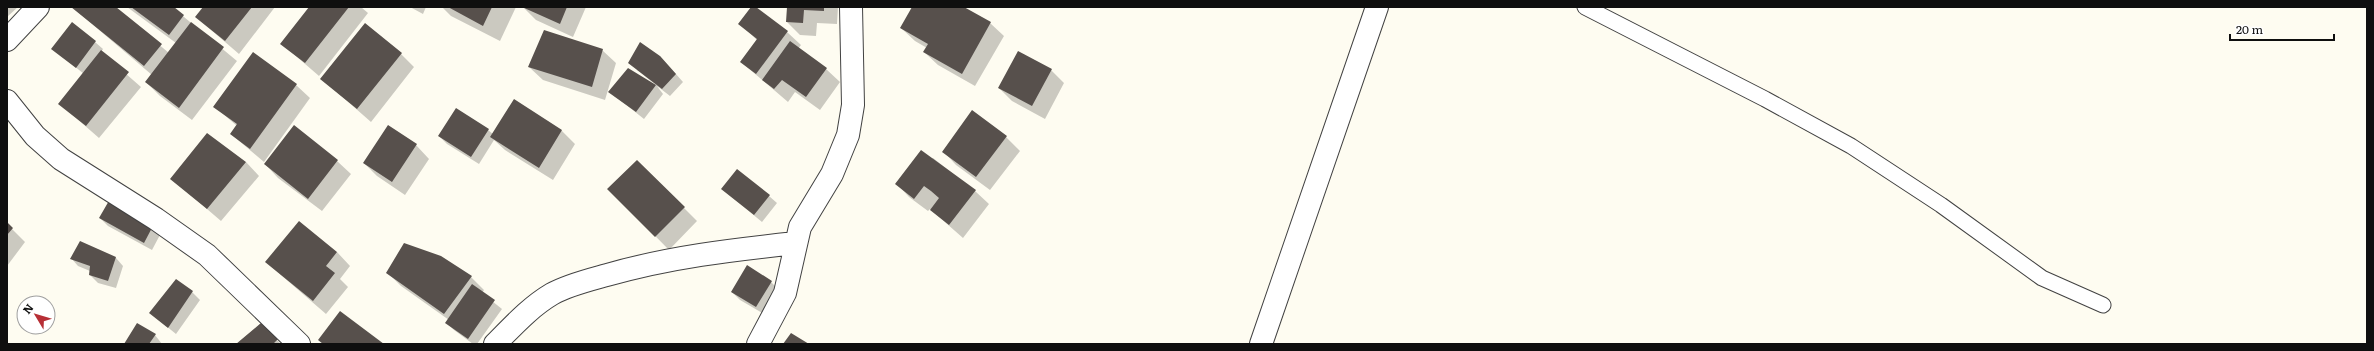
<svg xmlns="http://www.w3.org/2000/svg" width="2374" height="351" viewBox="0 0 2374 351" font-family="Literata,serif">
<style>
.shadow{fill:#0003}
.building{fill:#57504c}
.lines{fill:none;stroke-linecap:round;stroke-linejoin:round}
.lane-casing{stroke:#424242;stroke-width:17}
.street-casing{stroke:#424242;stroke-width:24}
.lane{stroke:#fff;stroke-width:15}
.street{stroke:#fff;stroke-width:22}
</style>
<rect width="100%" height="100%" fill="#fefcf1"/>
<path class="shadow" d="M 7,7 L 18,7 L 7,17 Z
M 72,7 L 114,7 L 169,53 L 176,43 L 127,7 L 172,7 L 237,61 L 192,120 L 160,96 L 146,82 L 152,75 Z
M 205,7 L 275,7 L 239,54 L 196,17 Z
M 311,7 L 361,7 L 368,13 L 319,76 L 282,44 Z
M 410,7 L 426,7 L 423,14 Z
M 442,7 L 516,7 L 500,41 L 451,16 Z
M 523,7 L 586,7 L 573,37 L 536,20 Z
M 752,7 L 787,32 L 801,45 L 798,49 L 826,69 L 840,82 L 820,110 L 795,92 L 788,102 L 741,62 L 757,40 L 740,24 Z
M 788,7 L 838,7 L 837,24 L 817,23 L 816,36 L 800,35 L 787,22 Z
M 913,7 L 962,7 L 990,23 L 1004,36 L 975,86 L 938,65 L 924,52 L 927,48 L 915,41 L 901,28 Z
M 95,42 L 103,49 L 101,52 L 141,87 L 99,138 L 60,104 L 84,74 L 53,49 Z
M 602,50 L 616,63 L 605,100 L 543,80 L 529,67 Z
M 253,54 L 296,85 L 310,98 L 264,162 L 231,134 L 237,126 L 214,106 Z
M 401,54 L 414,67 L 371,122 L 322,79 Z
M 660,56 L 683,82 L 670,96 L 657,86 L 663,94 L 644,119 L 610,92 L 656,85 L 637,70 Z
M 1051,70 L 1064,83 L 1045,119 L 1012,101 L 999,88 Z
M 514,100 L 562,131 L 575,144 L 553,180 L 505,150 L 494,140 L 479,164 L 447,144 L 439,136 L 488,130 L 493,134 Z
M 973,112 L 1006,137 L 1020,151 L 990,190 L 956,165 L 943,151 Z
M 416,145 L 429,159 L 405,195 L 377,176 L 364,163 Z
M 933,158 L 975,191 L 989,204 L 963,238 L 930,209 L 928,211 L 909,197 L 896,183 Z
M 337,161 L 351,174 L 322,211 L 278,178 L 265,164 Z
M 637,161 L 697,221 L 669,250 L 609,189 Z
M 246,162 L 259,176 L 221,221 L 172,179 Z
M 722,189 L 769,196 L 777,203 L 762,222 Z
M 111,200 L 161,233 L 152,250 L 108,226 L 100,218 Z
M 7,224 L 25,242 L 7,266 Z
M 337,252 L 350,266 L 340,279 L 348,287 L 326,314 L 266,262 Z
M 71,258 L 116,258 L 123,266 L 116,288 L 98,283 L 90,275 L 90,271 L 78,266 Z
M 388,273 L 471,277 L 484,290 L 482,293 L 502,309 L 477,344 L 473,344 L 454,330 L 447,323 L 449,320 L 401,286 Z
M 771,282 L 779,290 L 764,314 L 740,300 L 732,292 Z
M 192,292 L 200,300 L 176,334 L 150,313 Z
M 260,324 L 281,344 L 237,344 Z
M 155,335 L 162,344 L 125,344 Z"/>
<path class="building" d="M 71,7 L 116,7 L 162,44 L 144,66 Z
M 131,7 L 174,7 L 184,15 L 169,35 Z
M 203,7 L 252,7 L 225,41 L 195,17 Z
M 309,7 L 349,7 L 305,63 L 280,44 Z
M 448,7 L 492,7 L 483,26 Z
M 522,7 L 567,7 L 560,24 Z
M 751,7 L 756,7 L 788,31 L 756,74 L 740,62 L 757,39 L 738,24 Z
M 787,7 L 824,7 L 824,11 L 804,10 L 803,23 L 786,22 Z
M 912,7 L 964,7 L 991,22 L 962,74 L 923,52 L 928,44 L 900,28 Z
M 72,22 L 96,41 L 76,68 L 51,49 Z
M 191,22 L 224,47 L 179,108 L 145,82 Z
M 365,23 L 402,53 L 357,109 L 320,79 Z
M 544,30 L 603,49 L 592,87 L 528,67 Z
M 790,41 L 827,68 L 806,97 L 782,80 L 774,89 L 762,80 Z
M 640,42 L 660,56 L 676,74 L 662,89 L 628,63 Z
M 101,50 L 129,72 L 86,126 L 58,104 Z
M 1018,51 L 1052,69 L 1032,106 L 998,88 Z
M 253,52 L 297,84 L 250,149 L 230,134 L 237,124 L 213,107 Z
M 628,68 L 656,85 L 636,112 L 608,92 Z
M 514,99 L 562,130 L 539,168 L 490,137 Z
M 456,108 L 489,129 L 471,157 L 438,136 Z
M 972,110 L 1007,136 L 976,177 L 942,152 Z
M 294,125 L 338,160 L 308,199 L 264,164 Z
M 388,125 L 417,144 L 392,182 L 363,163 Z
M 207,133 L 246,162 L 207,209 L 170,179 Z
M 921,150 L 976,190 L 949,225 L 930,210 L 939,198 L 931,191 L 924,186 L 914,199 L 895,184 Z
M 637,160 L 685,207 L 655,237 L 607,189 Z
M 737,169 L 770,195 L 754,215 L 721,189 Z
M 110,199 L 154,224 L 144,243 L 99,218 Z
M 299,221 L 337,252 L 326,266 L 335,273 L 313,301 L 265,262 Z
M 7,222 L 13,228 L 7,235 Z
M 80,241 L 116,257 L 108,281 L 89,275 L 90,266 L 70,259 Z
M 404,243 L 441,256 L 472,276 L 444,314 L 386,273 Z
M 747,265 L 772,281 L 756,307 L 731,292 Z
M 176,279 L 193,291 L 168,328 L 149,313 Z
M 472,284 L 495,300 L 468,339 L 445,323 Z
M 340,311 L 384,344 L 323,344 L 318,340 Z
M 137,323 L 156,334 L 149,344 L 124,344 Z
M 261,323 L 278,339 L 273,344 L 236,344 Z
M 791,333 L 809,344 L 783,344 Z"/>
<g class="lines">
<defs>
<path id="lane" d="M 1585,7 L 1765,99 L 1851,146 L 1941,205 L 2042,278 L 2103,305"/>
<path id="street" d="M 7,40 L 38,7
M 7,101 L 35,136 L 61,159 L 156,219 L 207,255 L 299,344
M 495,344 C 513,326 530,307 552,294 C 568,285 589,280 607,275 C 670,257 731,250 796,243
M 758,344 L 785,293 L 800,227 L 832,174 L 848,135 L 853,105 L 851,7
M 1261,344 L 1377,7"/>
</defs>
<use href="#lane" class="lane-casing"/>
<use href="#street" class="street-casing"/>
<use href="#lane" class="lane"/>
<use href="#street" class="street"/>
</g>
<rect width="2374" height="351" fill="none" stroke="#0f0f0f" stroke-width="16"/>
<g transform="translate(36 315) rotate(308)"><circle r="19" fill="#ffffff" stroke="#9f9f9f"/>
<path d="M0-3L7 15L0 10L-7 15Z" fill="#b72f35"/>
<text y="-6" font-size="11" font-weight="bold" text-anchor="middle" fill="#0f0f0f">N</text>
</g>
<path d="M2230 34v6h104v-6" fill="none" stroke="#0f0f0f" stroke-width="2"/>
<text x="2236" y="34" font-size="12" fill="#0f0f0f" stroke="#ffffff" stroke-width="3" paint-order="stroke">20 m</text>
</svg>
